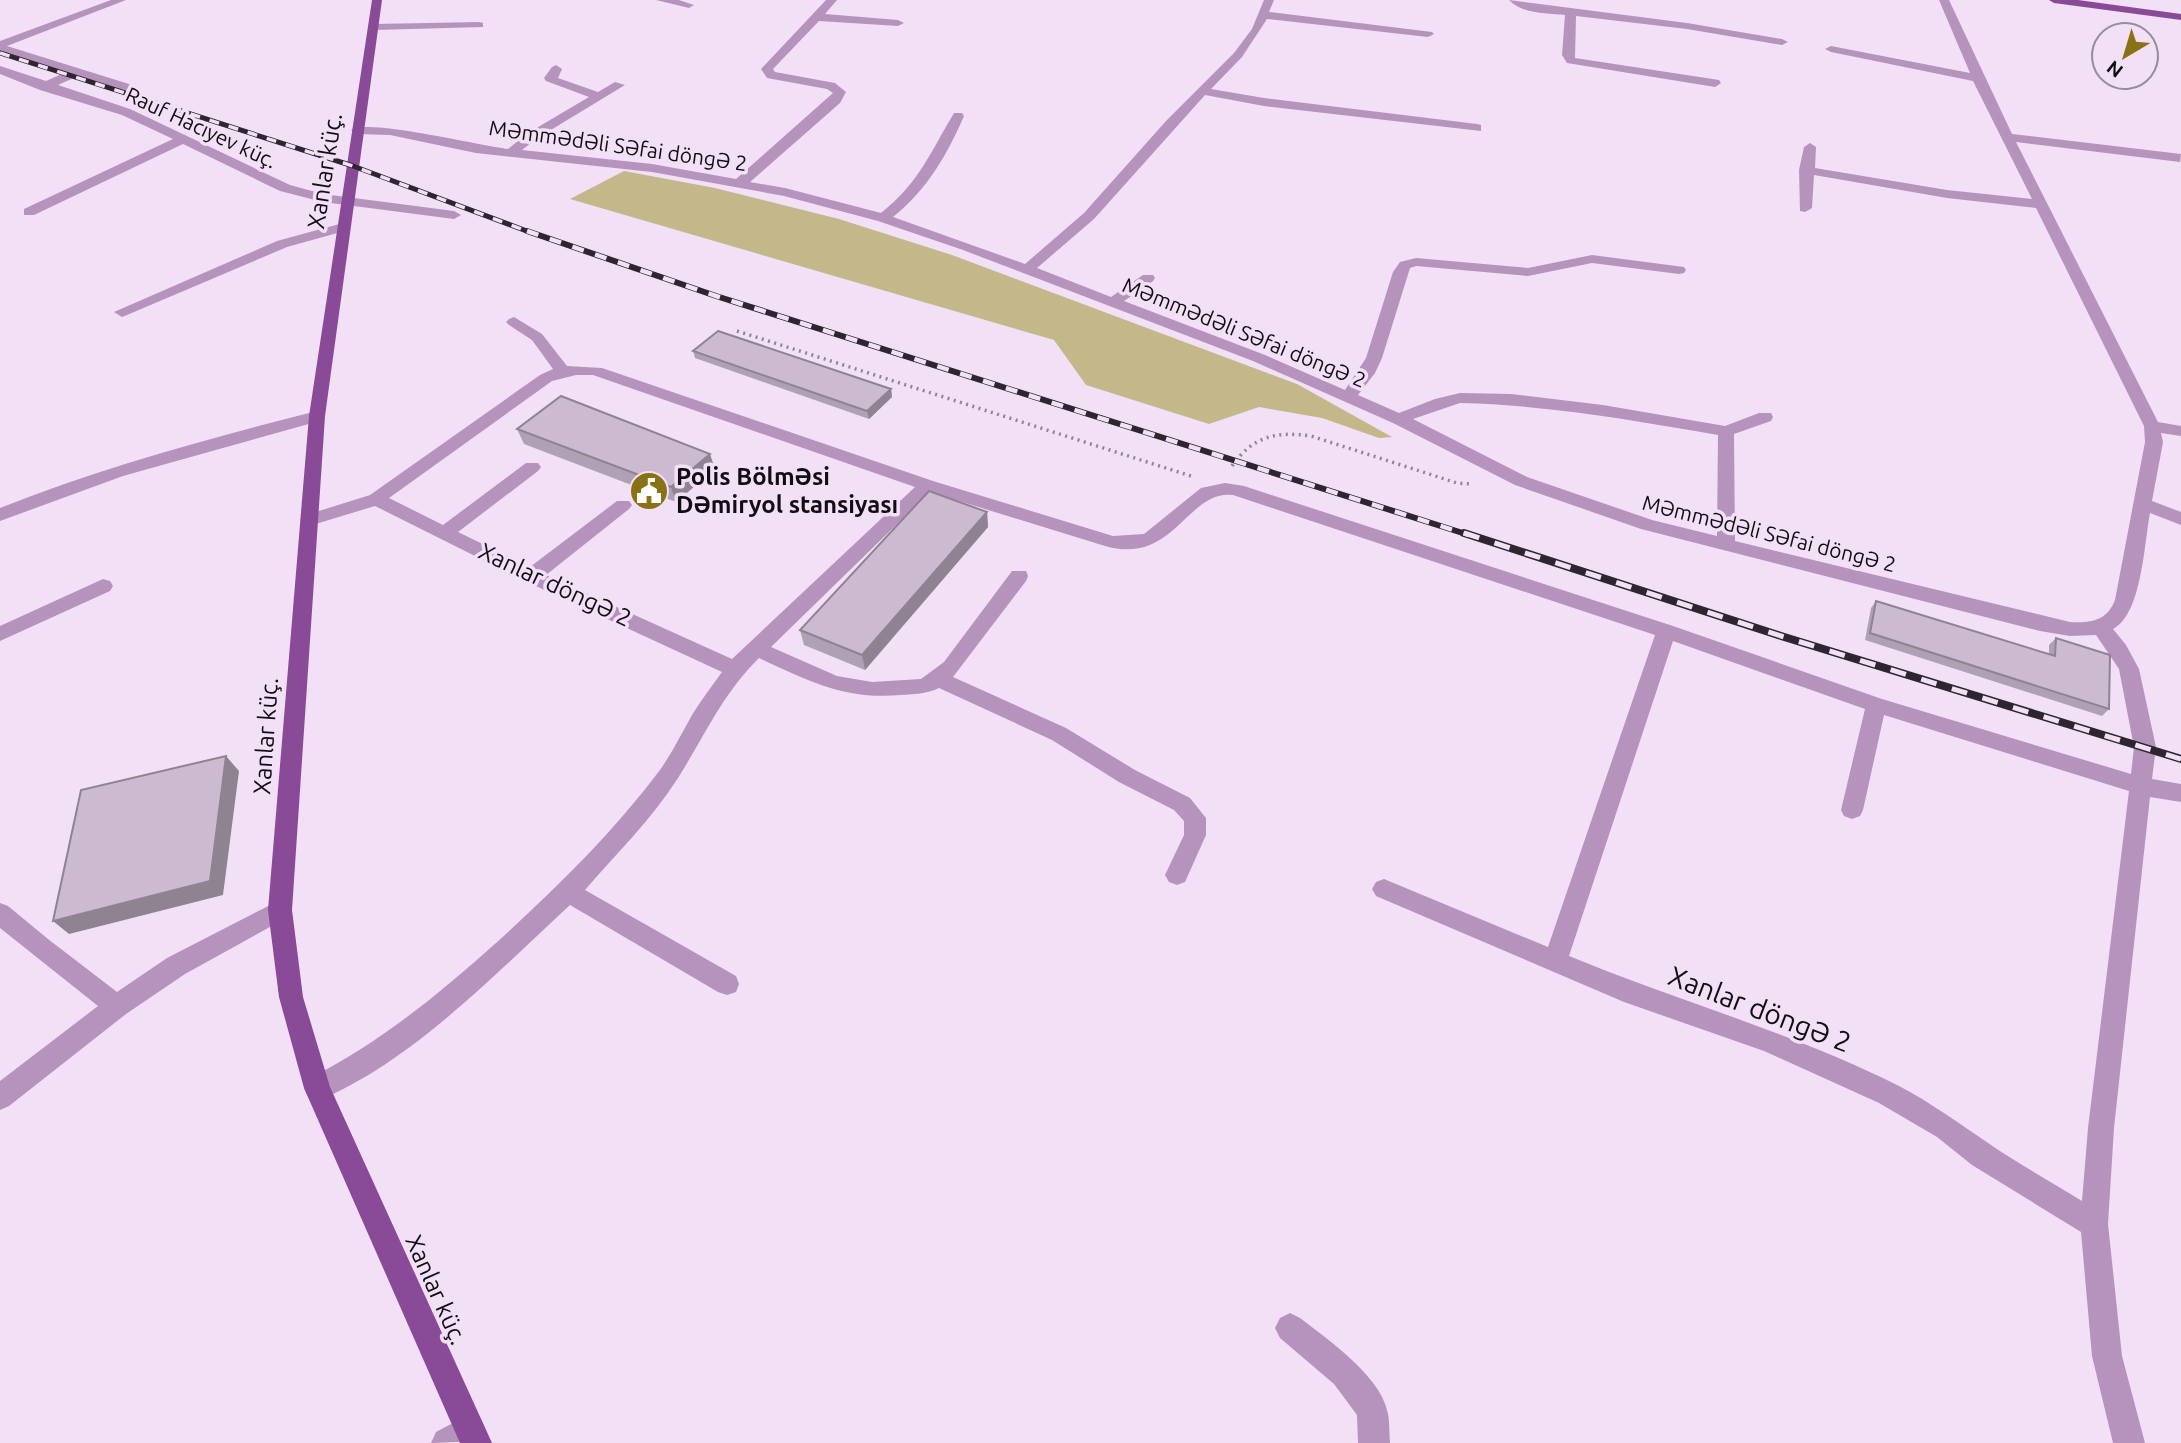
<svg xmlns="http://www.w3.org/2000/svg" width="2181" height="1443" viewBox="0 0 2181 1443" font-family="Ubuntu,sans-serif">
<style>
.green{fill:#c4b78a}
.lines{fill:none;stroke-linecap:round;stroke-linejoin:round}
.path{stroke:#908493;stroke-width:3.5;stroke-dasharray:2 4.5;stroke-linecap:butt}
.minor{fill:#b693bd;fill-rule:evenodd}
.major{fill:#894a97;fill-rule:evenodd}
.rail-far2-casing{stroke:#2d262f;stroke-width:5}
.rail-far1-casing{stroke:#2d262f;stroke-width:6}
.rail-casing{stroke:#2d262f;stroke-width:8}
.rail-far2{stroke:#f2e0f6;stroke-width:3.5;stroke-dasharray:10;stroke-linecap:butt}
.rail-far1{stroke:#f2e0f6;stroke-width:4.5;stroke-dasharray:12;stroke-linecap:butt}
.rail{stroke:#f2e0f6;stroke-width:5;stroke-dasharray:16;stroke-linecap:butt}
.wall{fill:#afa1b3}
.shaded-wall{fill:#8f8392}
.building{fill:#ccbbd0;stroke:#8f8392;stroke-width:2}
.labels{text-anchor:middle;stroke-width:7;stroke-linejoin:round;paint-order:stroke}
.far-street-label{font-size:21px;fill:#120c13;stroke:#f2e0f6}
.street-label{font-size:24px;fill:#120c13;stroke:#f2e0f6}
.poi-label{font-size:24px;font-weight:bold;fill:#120c13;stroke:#f2e0f6;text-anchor:start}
.near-street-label{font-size:28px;fill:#120c13;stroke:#f2e0f6}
</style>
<rect width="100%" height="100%" fill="#f2e0f6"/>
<path class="green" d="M 624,171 L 715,188 L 839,219 L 952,255 L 1297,384 L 1392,437 L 1379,438 L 1322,418 L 1259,407 L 1209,424 L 1086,385 L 1054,340 L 570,199 Z"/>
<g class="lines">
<path class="path" d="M 737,331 L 1191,476
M 1232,466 C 1253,436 1276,431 1311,436 L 1457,483 L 1471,484"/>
<path class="minor" d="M 111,0 L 126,0 L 7,46 L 129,84 L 131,87 L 125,91 L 76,77 L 58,85 L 130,109 L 290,185 L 323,194 L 454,211 L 461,215 L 454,219 L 323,202 L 280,191 L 183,144 L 34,215 L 24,215 L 24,209 L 173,139 L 122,115 L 40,90 L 0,74 L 0,66 L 46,81 L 64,73 L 0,52 L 0,41 Z
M 656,0 L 679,0 L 694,5 L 689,8 Z
M 826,0 L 837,0 L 825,14 L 898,20 L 904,23 L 898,26 L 819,21 L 773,69 L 775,72 L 835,83 L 846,92 L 840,103 L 750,182 L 785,188 L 881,213 C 919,183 930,153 954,113 L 962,113 L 964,116 C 947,155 927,190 893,217 L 1025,264 L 1084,213 L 1166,121 L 1234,53 L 1252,29 L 1264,0 L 1274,0 L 1269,12 L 1432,32 L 1434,34 L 1428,37 L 1267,19 L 1242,57 L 1211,89 L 1264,98 L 1477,124 L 1481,125 L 1481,131 L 1264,106 L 1205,95 L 1094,219 L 1037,268 L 1111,297 L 1143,275 L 1153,275 L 1155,278 L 1153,281 L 1124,301 L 1265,355 L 1345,390 L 1366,358 L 1393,272 L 1400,262 L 1416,258 L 1528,268 L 1592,255 L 1684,267 L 1686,270 L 1684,273 L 1679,274 L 1592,263 L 1528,276 L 1416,266 L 1410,268 L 1382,358 L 1375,373 L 1358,395 L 1399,413 L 1435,399 L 1460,393 L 1511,394 L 1603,405 L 1725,426 L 1759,413 L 1771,413 L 1773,417 L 1771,421 L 1734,434 L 1735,541 L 2070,622 C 2091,623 2107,621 2115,600 L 2145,442 L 2144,426 L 2036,208 L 1947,198 L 1814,175 L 1812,208 L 1805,212 L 1800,211 L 1799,170 L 1804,147 L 1810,143 L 1816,147 L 1815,168 L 1947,190 L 2032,199 L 1973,81 L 1831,52 L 1825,49 L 1831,46 L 1970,73 L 1939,0 L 1949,0 L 2012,134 L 2181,154 L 2180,162 L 2016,142 L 2158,422 L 2181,426 L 2181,436 L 2161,433 L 2163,442 L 2152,501 L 2181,512 L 2181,525 L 2150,513 C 2144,544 2142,614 2113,629 L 2126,645 L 2139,669 L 2156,747 L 2152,779 L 2181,784 L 2181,802 L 2150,797 L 2114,1128 L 2108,1224 L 2122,1356 L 2145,1443 L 2113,1443 L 2092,1356 L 2081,1232 L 1972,1165 L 1937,1137 L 1879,1103 L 1764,1051 L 1624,1002 L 1376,896 L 1372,889 L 1376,882 L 1384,879 L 1548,947 L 1655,635 L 1233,495 C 1187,489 1175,566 1105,546 L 930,492 L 771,647 L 837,676 L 872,682 L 921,679 L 944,662 L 1012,571 L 1026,571 L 1028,576 L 1026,581 L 953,677 L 1066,728 L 1135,770 L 1190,798 L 1206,818 L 1206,835 L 1185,882 L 1177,885 L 1169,882 L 1165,875 L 1184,835 L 1184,821 L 1174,810 L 1119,782 L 1052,740 L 939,688 C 927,694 914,694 901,695 C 845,700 809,681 759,658 C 723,693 704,737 678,778 C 652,819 616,854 585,890 L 736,976 L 739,984 L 736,992 L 727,995 L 718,992 L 570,905 C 496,973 411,1063 317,1101 L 308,1097 L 304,1088 L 308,1079 C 378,1044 438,995 496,943 C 555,889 612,834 660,770 C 672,753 682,733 692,715 C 701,700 712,686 722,672 L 525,581 L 375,506 L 309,526 L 300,520 L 303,516 L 370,495 L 540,375 L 553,369 L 532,340 L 509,325 L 506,322 L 509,319 L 514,317 L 542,334 L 567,366 L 602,368 L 933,481 L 1113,536 L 1144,534 L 1201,488 L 1225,483 L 1244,486 L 1673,626 L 1882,699 L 2131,774 L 2134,747 L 2119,669 L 2096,635 L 2070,636 L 2040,631 L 1641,529 L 1515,485 L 1393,423 L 1253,361 L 963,250 L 878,221 L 784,196 L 652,172 L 476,153 L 390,135 L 357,134 L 351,130 C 366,118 481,146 508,149 L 528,133 L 589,97 L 546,81 L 544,78 L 552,67 L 556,65 L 562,69 L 558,78 L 598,92 L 615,82 L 625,85 L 536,139 L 522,150 L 652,164 L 736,179 L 833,93 L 827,89 L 767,78 L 761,69 ZM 576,375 L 593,375 L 915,487 L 732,659 L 546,575 L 629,509 L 632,505 L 629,501 L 617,501 L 530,567 L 458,532 L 538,471 L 541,467 L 538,463 L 526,463 L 443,525 L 389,498 L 552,381 ZM 1460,403 C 1547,405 1632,420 1718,435 L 1717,536 L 1652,520 L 1527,477 L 1413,419 ZM 1673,641 L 1865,709 L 1841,810 L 1844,816 L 1852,819 L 1860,816 L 1863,810 L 1884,715 L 2129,791 L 2088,1128 L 2082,1201 C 2052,1182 2020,1165 1991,1145 C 1960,1124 1930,1102 1897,1085 C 1791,1032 1678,1001 1569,956 Z
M 1509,0 L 1687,23 L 1782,39 L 1788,42 L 1782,45 L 1687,29 L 1576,16 L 1575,58 L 1719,80 L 1721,83 L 1715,87 L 1567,63 L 1562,55 L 1565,15 C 1547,13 1522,14 1509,0 Z
M 479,22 L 483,23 L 483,27 L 375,30 L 369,27 L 375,24 Z
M 343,223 L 348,224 L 348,230 L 287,247 L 127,315 L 122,317 L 114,312 L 277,241 Z
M 317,411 L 323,412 L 325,416 L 323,420 L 123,476 L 0,521 L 0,508 C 103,467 210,438 317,411 Z
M 103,579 L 110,581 L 113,586 L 110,591 L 0,641 L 0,626 Z
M 280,900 L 288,903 L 292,910 L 288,917 L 185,974 L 126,1014 L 9,1106 L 0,1110 L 0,1081 L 98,1006 L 0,928 L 0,903 L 8,906 L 48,939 L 117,992 L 167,958 Z
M 1290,1313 L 1300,1318 C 1327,1339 1379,1375 1387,1410 C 1390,1420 1389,1432 1390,1443 L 1358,1443 L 1357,1415 L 1334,1384 L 1280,1338 L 1275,1328 L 1280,1318 Z
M 470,1414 L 481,1419 L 486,1430 L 481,1441 L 431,1443 L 436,1432 Z"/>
<path class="major" d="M 372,0 L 382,0 L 325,416 L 292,910 L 303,997 L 330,1087 L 492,1443 L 460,1443 L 304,1088 L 279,997 L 268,910 L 309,416 Z
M 2049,0 L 2078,0 L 2181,14 L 2181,20 L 2054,3 Z"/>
<defs>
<path id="rail-far2" d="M 0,53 L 353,166 L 532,233"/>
<path id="rail-far1" d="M 527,231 L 716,296 L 1469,535"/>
<path id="rail" d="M 1464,533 L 1781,636 L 2181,759"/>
</defs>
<use href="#rail-far2" class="rail-far2-casing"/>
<use href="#rail-far1" class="rail-far1-casing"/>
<use href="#rail" class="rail-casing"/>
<use href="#rail-far2" class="rail-far2"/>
<use href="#rail-far1" class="rail-far1"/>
<use href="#rail" class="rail"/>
</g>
<path class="wall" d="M 693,351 L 891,389 L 892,397 L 869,419 L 695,358 Z
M 517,429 L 715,469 L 676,502 L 524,444 Z
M 987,512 L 988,527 L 865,670 L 804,645 L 800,630 Z
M 1876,601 L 2049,654 L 2049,645 L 2056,638 L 2109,709 L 2102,716 L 1865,640 L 1871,608 Z"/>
<path class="shaded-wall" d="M 891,389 L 892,397 L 869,419 L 867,411 Z
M 710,454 L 715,469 L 676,502 L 671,487 Z
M 987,512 L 988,527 L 865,670 L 862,655 Z
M 226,756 L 239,771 L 223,895 L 69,934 L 53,921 Z"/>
<path class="building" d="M 718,331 L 891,389 L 867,411 L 693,351 Z
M 561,396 L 710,454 L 671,487 L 517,429 Z
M 929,491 L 987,512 L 862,655 L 800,630 Z
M 1876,601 L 2055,656 L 2056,638 L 2110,655 L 2109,709 L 1870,633 Z
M 226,756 L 210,881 L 53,921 L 81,790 Z"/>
<defs>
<symbol id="civic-disc" viewBox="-11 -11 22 22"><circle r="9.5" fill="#897214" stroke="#f2e0f6"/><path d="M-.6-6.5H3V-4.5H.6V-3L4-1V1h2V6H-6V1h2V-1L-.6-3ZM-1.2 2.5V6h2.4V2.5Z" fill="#fff"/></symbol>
</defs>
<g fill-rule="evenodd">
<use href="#civic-disc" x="627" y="469" width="44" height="44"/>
</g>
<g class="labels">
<g class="far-street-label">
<text transform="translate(201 128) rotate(25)" y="7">Rauf Hacıyev küç.</text>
<text transform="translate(618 146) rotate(8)" y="7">Məmmədəli Səfai döngə 2</text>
<text transform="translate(1244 333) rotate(22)" y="7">Məmmədəli Səfai döngə 2</text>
<text transform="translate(1769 534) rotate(14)" y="7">Məmmədəli Səfai döngə 2</text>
</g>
<g class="street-label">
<text transform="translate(325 171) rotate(-81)" y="8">Xanlar küç.</text>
<text transform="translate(555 585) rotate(25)" y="8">Xanlar döngə 2</text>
<text transform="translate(266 736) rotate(-86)" y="8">Xanlar küç.</text>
<text transform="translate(436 1290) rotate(66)" y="8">Xanlar küç.</text>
</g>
<g class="poi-label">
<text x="676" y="485">Polis Bölməsi<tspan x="676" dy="28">Dəmiryol stansiyası</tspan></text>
</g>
<g class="near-street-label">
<text transform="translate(1760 1009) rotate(21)" y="10">Xanlar döngə 2</text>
</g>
</g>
<g transform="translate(2125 56) rotate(218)"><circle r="33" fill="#f2e0f6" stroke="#988b9b" stroke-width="2"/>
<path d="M0-5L12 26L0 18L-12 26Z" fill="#897214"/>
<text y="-10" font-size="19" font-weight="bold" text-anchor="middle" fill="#120c13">N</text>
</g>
</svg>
